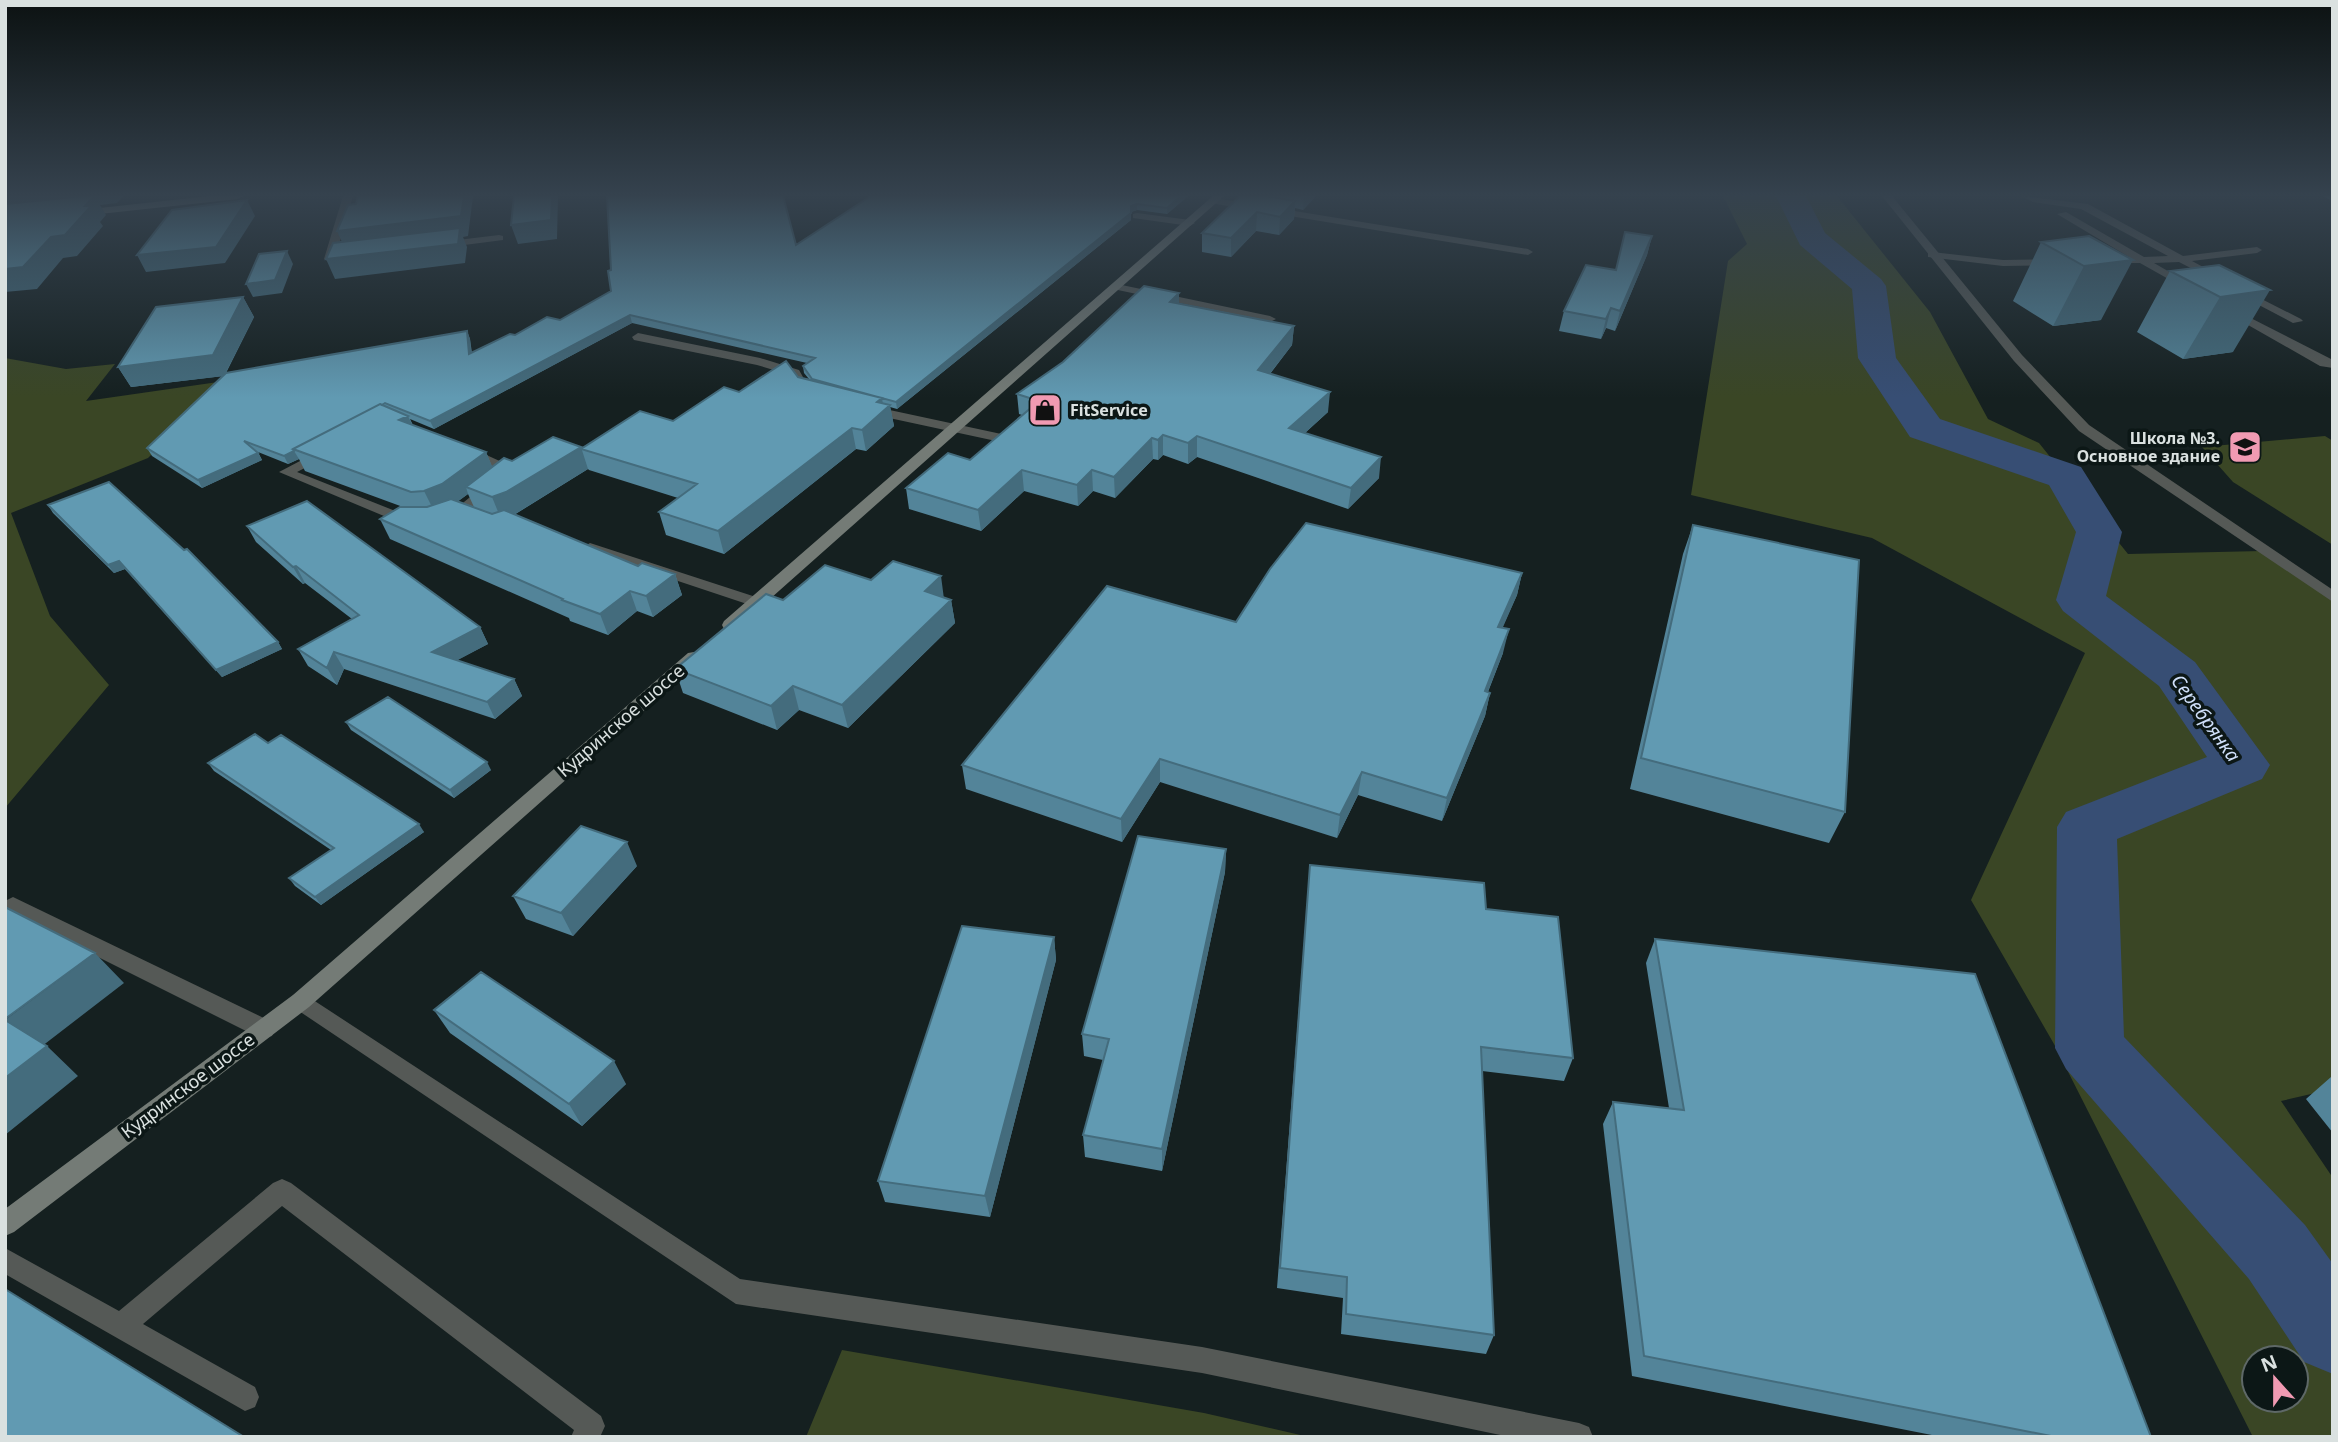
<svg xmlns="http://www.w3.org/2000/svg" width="2338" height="1442" viewBox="0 0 2338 1442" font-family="'Noto Sans',sans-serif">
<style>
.green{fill:#3a4625;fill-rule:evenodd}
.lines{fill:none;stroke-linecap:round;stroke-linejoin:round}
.river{fill:#374e74;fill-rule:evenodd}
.lane{fill:#555956;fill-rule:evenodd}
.street{fill:#555956;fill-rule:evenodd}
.secondary{fill:#747b76;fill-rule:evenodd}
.wall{fill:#538499;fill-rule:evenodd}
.shaded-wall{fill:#446c7d}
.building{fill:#619ab2;stroke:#446c7d;stroke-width:2}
.labels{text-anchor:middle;stroke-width:7;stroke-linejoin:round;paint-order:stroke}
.far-poi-label{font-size:16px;font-weight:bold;fill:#dae1e0;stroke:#0c1716;text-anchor:start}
.street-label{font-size:18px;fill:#dae1e0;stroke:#0c1716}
.water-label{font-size:19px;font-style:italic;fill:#cfdff9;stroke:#0c1716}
</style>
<rect width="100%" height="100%" fill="#152020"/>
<path class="green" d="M 1723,196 L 1837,196 L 1930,312 L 1988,419 L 2039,443 L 2128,554 L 2262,551 L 2333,597 L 2333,1089 L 2281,1101 L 2333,1178 L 2333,1437 L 2253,1437 L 2054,1044 L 1971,900 L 2085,653 L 1872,538 L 1691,495 L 1728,261 L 1747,244 ZM 2254,1358 L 2296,1358 L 2296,1400 L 2254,1400 Z
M 5,358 L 66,369 L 115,364 L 86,401 L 225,381 L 148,458 L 11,513 L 50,616 L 109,685 L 5,808 Z
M 2325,436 L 2333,441 L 2333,545 L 2233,482 L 2202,447 Z
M 842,1350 L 1204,1413 L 1309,1437 L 806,1437 Z"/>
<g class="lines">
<path class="river" d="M 1776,196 L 1806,196 L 1825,233 L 1881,279 L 1886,286 L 1896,358 L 1940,419 L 2081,467 L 2122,532 L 2106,596 L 2195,662 L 2270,765 L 2262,779 L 2117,839 L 2124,1037 L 2305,1225 L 2333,1264 L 2333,1374 L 2304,1362 L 2249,1279 L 2066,1069 L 2055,1048 L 2057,827 L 2066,812 L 2207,757 L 2159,686 L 2063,611 L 2056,600 L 2076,532 L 2049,485 L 1910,437 L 1858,358 L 1852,289 L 1800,245 Z"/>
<path class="lane" d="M 343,196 L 353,196 L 336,255 L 339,258 L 329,262 L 324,259 Z
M 2021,196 L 2088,204 L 2183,256 L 2257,247 L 2262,250 L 2257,253 L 2192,261 L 2218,275 L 2220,277 L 2214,280 L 2179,262 L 2154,263 L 2192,285 L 2194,287 L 2188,290 L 2140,263 L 2106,263 L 2106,259 L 2129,257 L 2057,214 L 2066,212 L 2144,257 L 2168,256 L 2081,209 L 2033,202 Z
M 1214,198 L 1528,249 L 1533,252 L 1528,255 L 1210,203 L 1209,201 Z
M 1137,213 L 1190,220 L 1195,223 L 1190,226 L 1133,218 L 1133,214 Z
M 499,235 L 503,236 L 503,240 L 441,248 L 436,245 L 441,242 Z
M 1932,252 L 2003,260 L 2054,259 L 2059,262 L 2054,265 L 2003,266 L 1928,257 L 1928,253 Z
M 1117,284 L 1270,316 L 1276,319 L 1270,322 L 1113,289 L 1111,287 Z
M 2242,289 L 2301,319 L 2303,321 L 2293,323 L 2238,294 L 2236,292 Z
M 2231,308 L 2333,360 L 2333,368 L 2320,366 L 2227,313 L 2227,309 Z
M 638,333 L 760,358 L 799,370 L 803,377 L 797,381 L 790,375 L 757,365 L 634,340 L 632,337 Z
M 871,406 L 1006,435 L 1013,439 L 995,453 L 988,449 L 996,441 L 866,413 L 866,407 Z
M 469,447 L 519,470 L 470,510 L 480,516 L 473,520 L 453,511 L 502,471 L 464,454 L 462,451 Z
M 321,450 L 326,451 L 326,457 L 297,472 L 413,518 L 415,521 L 413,524 L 403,524 L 279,472 Z
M 590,543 L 762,599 L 764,602 L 756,607 L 585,550 L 583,547 Z
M 13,897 L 272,1022 L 275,1029 L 272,1036 L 264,1038 L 256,1036 L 6,911 L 5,901 Z
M 282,1179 L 291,1183 L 601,1416 L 605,1426 L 600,1437 L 571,1437 L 574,1430 L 282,1206 L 143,1324 L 255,1387 L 259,1397 L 255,1407 L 245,1411 L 5,1274 L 5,1248 L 119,1311 L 273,1183 Z"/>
<path class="street" d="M 1882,196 L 1892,196 L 2022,355 L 2089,425 L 2333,590 L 2333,602 L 2079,431 L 2014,361 Z
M 301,992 L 740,1279 L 1202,1347 L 1579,1423 L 1589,1427 L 1593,1437 L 1510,1437 L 1202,1373 L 736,1304 L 293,1007 L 290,1001 L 293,995 Z"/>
<path class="secondary" d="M 210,196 L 243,196 L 238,199 L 81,216 L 76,213 L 81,210 Z
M 1213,196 L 1224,196 L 736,629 L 724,629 L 722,625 L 724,621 Z
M 694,652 L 700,653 L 702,657 L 700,661 L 309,1007 L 14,1232 L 5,1236 L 5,1209 L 293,995 L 688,653 Z"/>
</g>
<path class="wall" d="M 1188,196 L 1167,214 L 1137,210 L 1131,212 L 1131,220 L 897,409 L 890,407 L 894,426 L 866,451 L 856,449 L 724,554 L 666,535 L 659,512 L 678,498 L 589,470 L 588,469 L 514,515 L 638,566 L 675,574 L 682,595 L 653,617 L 637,611 L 608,635 L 570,621 L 569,618 L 390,539 L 380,519 L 403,507 L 305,471 L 299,459 L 288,464 L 258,452 L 262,460 L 202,488 L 152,456 L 147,448 L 223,376 L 131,387 L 118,367 L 243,297 L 254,317 L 226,373 L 467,331 L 470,339 L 472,353 L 515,335 L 560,320 L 796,245 ZM 632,323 L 807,363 L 803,366 L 804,373 L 809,379 L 798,377 L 739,392 L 673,421 L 582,448 L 581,447 L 512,461 L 492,467 L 486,452 L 413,425 L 410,419 L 434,429 ZM 468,494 L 474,507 L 458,501 Z
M 1240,196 L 1316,196 L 1303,210 L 1295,208 L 1294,219 L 1279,235 L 1256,231 L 1231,257 L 1202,252 L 1202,233 Z
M 2322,196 L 2333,196 L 2333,201 Z
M 1652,236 L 1647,255 L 1615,331 L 1606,328 L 1601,339 L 1559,331 L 1564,311 L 1616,270 Z
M 2089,236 L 2101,320 L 2053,326 L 2013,301 L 2041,242 Z
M 2219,265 L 2233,352 L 2183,359 L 2137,332 L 2170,271 Z
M 1179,293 L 1179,303 L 1294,326 L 1292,345 L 1270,374 L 1328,412 L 1305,433 L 1379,478 L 1348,509 L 1197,457 L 1188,464 L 1163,455 L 1158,460 L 1153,459 L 1115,498 L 1093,491 L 1078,506 L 1024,491 L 981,531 L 909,509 L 906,488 L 970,460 L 1022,415 L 1019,414 L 1017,394 Z
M 48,505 L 184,550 L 278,642 L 282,649 L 222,677 L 125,569 L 114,573 L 53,513 Z
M 1693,525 L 1845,812 L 1829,843 L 1630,789 L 1683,554 Z
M 247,526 L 480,627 L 488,644 L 457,660 L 514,679 L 522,696 L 495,719 L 344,669 L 337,685 L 308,666 L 298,649 L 352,619 L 305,583 L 303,584 L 256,542 Z
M 1522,573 L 1517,595 L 1502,628 L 1503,653 L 1488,692 L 1490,693 L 1485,716 L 1442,821 L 1358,795 L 1337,838 L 1160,782 L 1122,842 L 966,789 L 962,765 L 1236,622 Z
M 871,580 L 951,600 L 955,623 L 848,728 L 799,710 L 777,730 L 683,693 L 675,669 L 783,600 Z
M 346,722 L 491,770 L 454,798 L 351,730 Z
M 268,743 L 424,832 L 321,905 L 295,886 L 289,878 L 331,850 L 214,771 L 208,763 Z
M 1226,849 L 1225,872 L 1162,1171 L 1085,1157 L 1083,1135 L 1103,1060 L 1084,1056 L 1082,1034 Z
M 1310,865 L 1486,909 L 1573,1058 L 1564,1081 L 1482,1071 L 1494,1335 L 1486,1354 L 1341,1334 L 1343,1298 L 1277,1288 Z
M 637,866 L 573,936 L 526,919 L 513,896 Z
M 1054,937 L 1056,960 L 990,1217 L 885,1202 L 878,1181 Z
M 1655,939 L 2151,1437 L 1942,1437 L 1632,1376 L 1603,1124 L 1613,1102 L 1669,1108 L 1646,963 Z
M 434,1010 L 626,1084 L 582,1126 L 450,1033 Z
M 2333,1076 L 2333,1133 L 2306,1099 L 2331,1077 Z"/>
<path class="shaded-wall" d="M 5,196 L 123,196 L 117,203 L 100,205 L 106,215 L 100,222 L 103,226 L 77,256 L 63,258 L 37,289 L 5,292 Z
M 464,196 L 473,196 L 468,236 L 463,237 L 467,247 L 465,263 L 335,279 L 326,259 L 346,251 L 337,231 Z
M 552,196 L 558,196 L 557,239 L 518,244 L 511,225 Z
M 1181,196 L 1188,196 L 1167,214 L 1167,208 Z
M 1304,196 L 1316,196 L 1303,210 Z
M 247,200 L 255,216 L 225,263 L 146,272 L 137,255 Z
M 1295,201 L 1294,219 L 1279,235 L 1280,217 Z
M 1137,204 L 1137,210 L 1131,212 L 1131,206 Z
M 1257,212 L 1256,231 L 1231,257 L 1231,238 Z
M 1131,213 L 1131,220 L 897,409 L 896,402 Z
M 1652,236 L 1647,255 L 1615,331 L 1620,311 Z
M 287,251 L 293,264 L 282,293 L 253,297 L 246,284 Z
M 2133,260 L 2101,320 L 2053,326 L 2084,266 Z
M 2270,290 L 2233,352 L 2183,359 L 2220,297 Z
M 1179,293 L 1179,311 L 1170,302 Z
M 243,297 L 254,317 L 224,376 L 131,387 L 118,367 Z
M 1611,308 L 1606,328 L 1601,339 L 1606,319 Z
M 630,315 L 632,323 L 434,429 L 430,421 Z
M 1294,326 L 1292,345 L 1257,390 L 1258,370 Z
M 467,331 L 470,339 L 472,361 L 469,354 Z
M 1330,392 L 1328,412 L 1288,448 L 1289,428 Z
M 882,398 L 884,411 L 890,405 L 894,426 L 866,451 L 862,430 L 877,402 Z
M 408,416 L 418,437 L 399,420 Z
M 852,428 L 856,449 L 724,554 L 718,531 Z
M 1163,435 L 1163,455 L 1158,460 L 1158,440 Z
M 1197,436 L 1197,457 L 1188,464 L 1188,443 Z
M 1152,438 L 1153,459 L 1115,498 L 1114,477 Z
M 581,447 L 588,469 L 515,514 L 501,519 L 492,497 Z
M 294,451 L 299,459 L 288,464 L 284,456 Z
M 486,452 L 495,473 L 466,487 L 468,494 L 452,506 L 435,513 L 424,491 Z
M 258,453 L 262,460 L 202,488 L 198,480 Z
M 1381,457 L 1379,478 L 1348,509 L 1351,488 Z
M 1022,470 L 1024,491 L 981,531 L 978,510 Z
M 1092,470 L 1093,491 L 1078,506 L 1077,485 Z
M 119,561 L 125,569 L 114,573 L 108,565 Z
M 296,566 L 305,583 L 303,584 L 293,567 Z
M 1522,573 L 1517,595 L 1493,650 L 1498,627 Z
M 675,574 L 682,595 L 653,617 L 646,596 Z
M 941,576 L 944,599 L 925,591 Z
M 630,591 L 637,611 L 608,635 L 600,614 Z
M 951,600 L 955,623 L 848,728 L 842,705 Z
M 480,627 L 488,644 L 441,669 L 432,652 Z
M 1509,629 L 1503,653 L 1479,714 L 1485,691 Z
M 278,642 L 282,649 L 222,677 L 216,670 Z
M 334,652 L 344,669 L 337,685 L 327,668 Z
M 514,679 L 522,696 L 495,719 L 487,702 Z
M 793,686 L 799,710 L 777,730 L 771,706 Z
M 1490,693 L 1485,716 L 1442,821 L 1447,798 Z
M 1160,759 L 1160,782 L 1122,842 L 1121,819 Z
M 487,762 L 491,770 L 454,798 L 450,790 Z
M 1362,772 L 1358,795 L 1337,838 L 1340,815 Z
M 419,824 L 424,832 L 321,905 L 315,897 Z
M 627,842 L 637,866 L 573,936 L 561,913 Z
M 1226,849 L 1225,872 L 1162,1171 L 1162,1149 Z
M 1054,937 L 1056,960 L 990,1217 L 985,1196 Z
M 95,953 L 124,983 L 37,1050 L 5,1020 Z
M 47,1046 L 78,1076 L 5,1135 L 5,1078 Z
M 614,1061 L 626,1084 L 582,1126 L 569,1104 Z"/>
<path class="building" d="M 85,196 L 94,196 L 85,206 L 91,206 L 65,235 L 51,237 L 23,267 L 5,269 L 5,204 Z
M 358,196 L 464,196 L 461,216 L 337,231 L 348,205 L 356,204 Z
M 514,196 L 552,196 L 551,220 L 511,225 Z
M 607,196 L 783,196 L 796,245 L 871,196 L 1181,196 L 1167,208 L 1137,204 L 1131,206 L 1131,213 L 896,402 L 812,379 L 803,366 L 815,358 L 630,315 L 430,421 L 385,403 L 382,405 L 380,404 L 293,449 L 294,451 L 284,456 L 244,441 L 258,453 L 198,480 L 147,448 L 226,373 L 467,331 L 469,354 L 510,334 L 515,335 L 547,317 L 560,320 L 611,291 L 608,271 L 611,270 Z
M 1240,196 L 1265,196 L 1295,201 L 1280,217 L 1257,212 L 1231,238 L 1202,233 Z
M 247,200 L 216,247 L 137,255 L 172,210 Z
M 460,228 L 458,244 L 326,259 L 333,243 Z
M 1625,232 L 1652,236 L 1620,311 L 1611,308 L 1606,319 L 1564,311 L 1586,265 L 1616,270 Z
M 2089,236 L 2133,260 L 2084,266 L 2041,242 Z
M 287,251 L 275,280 L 246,284 L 259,254 Z
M 2219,265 L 2270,290 L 2220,297 L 2170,271 Z
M 1144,286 L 1179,293 L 1170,302 L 1294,326 L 1258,370 L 1330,392 L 1289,428 L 1381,457 L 1351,488 L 1197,436 L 1188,443 L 1163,435 L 1158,440 L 1152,438 L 1114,477 L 1092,470 L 1077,485 L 1022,470 L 978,510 L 906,488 L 948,453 L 970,460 L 1039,401 L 1017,394 L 1063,362 Z
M 243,297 L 213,355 L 118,367 L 156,307 Z
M 786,361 L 798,377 L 882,398 L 877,402 L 890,405 L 862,430 L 852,428 L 718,531 L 659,512 L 697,484 L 581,449 L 640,411 L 673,421 L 724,387 L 739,392 Z
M 380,404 L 408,416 L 399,420 L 486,452 L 442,484 L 424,491 L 411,492 L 293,449 Z
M 553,437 L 581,447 L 506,492 L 492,497 L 466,487 L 504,458 L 512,461 Z
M 109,482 L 184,550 L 187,549 L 278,642 L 216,670 L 119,561 L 108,565 L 48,505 Z
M 451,499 L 492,514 L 504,510 L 638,566 L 642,563 L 675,574 L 646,596 L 630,591 L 600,614 L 562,600 L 563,599 L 380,519 L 400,507 L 427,507 Z
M 307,501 L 480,627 L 432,652 L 514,679 L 487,702 L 334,652 L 327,668 L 298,649 L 359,615 L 296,566 L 293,567 L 247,526 Z
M 1306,523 L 1522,573 L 1498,627 L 1509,629 L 1485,691 L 1490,693 L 1447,798 L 1362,772 L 1340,815 L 1160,759 L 1121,819 L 962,765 L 1107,586 L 1236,622 L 1270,569 Z
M 1693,525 L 1859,560 L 1845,812 L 1641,758 Z
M 893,561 L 941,576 L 925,591 L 951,600 L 842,705 L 793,686 L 771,706 L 675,669 L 766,594 L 783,600 L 825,565 L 871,580 Z
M 388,697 L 487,762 L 450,790 L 346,722 Z
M 255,734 L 268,743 L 281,735 L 419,824 L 315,897 L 289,878 L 334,848 L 208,763 Z
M 581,826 L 627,842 L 561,913 L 513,896 Z
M 1138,836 L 1226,849 L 1162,1149 L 1083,1135 L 1109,1039 L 1082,1034 Z
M 1310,865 L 1484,883 L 1486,909 L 1558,917 L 1573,1058 L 1481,1047 L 1494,1335 L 1346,1314 L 1347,1277 L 1280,1268 Z
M 5,907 L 95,953 L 5,1019 Z
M 962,926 L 1054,937 L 985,1196 L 878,1181 Z
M 1655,939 L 1975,974 L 2151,1437 L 2056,1437 L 1644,1356 L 1613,1102 L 1684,1110 Z
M 481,972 L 614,1061 L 569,1104 L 434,1010 Z
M 5,1020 L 47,1046 L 5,1078 Z
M 5,1289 L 244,1437 L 5,1437 Z"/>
<linearGradient id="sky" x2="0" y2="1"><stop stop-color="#0c1212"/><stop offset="0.49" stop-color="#35424e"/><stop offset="1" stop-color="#35424e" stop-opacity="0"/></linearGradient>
<rect width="2338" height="398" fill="url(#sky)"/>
<defs>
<symbol id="shop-square" viewBox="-11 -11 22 22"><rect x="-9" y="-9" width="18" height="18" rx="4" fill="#f19ab2" stroke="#0c1716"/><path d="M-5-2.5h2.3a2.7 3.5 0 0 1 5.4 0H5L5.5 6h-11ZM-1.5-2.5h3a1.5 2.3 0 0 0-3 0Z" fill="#111"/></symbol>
<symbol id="school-square" viewBox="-11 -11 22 22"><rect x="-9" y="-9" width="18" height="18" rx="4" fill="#f19ab2" stroke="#0c1716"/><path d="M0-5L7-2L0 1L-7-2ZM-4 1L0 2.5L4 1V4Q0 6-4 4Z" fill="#111"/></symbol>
</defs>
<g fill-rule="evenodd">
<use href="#shop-square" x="1026" y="391" width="38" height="38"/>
<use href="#school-square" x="2226" y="428" width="38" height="38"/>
</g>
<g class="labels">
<g class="far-poi-label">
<text x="1070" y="416">FitService</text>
<text x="2220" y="444" text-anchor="end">Школа №3.<tspan x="2220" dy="18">Основное здание</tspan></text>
</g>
<g class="street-label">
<text transform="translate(621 721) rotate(-41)" y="6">Кудринское шоссе</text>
<text transform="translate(188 1086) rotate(-37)" y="6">Кудринское шоссе</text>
</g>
<g class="water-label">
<text transform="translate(2206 718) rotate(54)" y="7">Серебрянка</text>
</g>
</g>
<rect width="2338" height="1442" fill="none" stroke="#dae1e0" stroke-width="14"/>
<g transform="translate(2275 1379) rotate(339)"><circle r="33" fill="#0c1716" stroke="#5e6867" stroke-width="2"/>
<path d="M0-5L12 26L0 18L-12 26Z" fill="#f19ab2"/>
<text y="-10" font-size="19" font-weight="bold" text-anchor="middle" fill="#dae1e0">N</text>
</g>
</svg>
